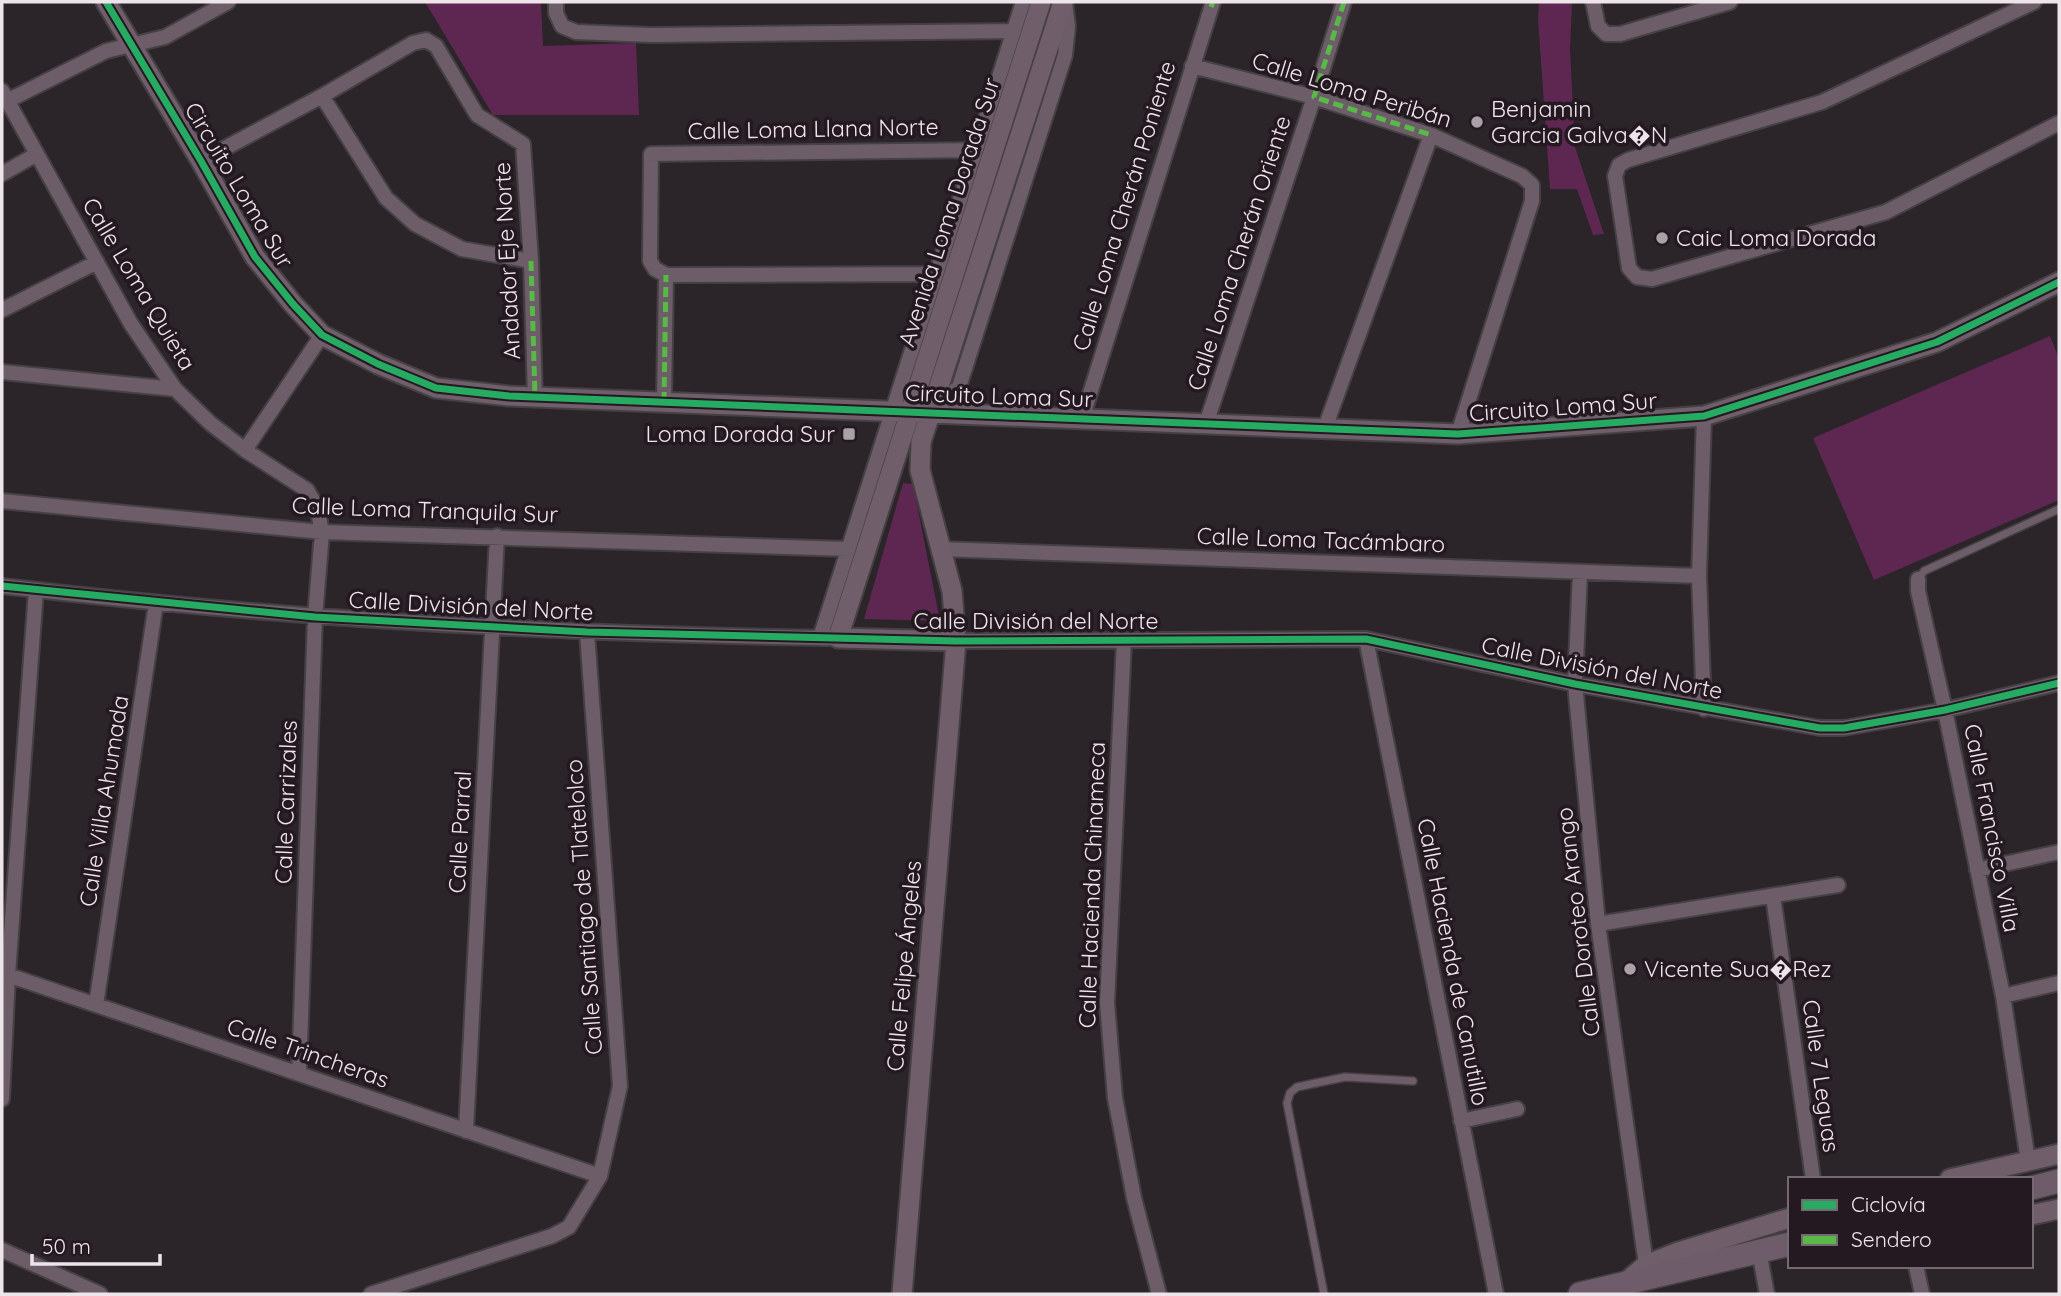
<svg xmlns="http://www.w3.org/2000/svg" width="2061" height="1296" viewBox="0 0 2061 1296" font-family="Quicksand,sans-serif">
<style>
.green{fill:#5d2752}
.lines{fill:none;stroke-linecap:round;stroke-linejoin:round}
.lane-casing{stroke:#454043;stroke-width:10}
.street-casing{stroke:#454043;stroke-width:18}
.secondary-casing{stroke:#454043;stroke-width:23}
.primary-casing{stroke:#454043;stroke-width:26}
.lane{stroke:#6c5d69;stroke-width:7}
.street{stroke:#6c5d69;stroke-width:14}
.secondary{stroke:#715e6b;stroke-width:19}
.primary{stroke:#6e5c6a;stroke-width:23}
.quiet{stroke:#58b947;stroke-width:5;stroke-dasharray:10 5;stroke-linecap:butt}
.cycleway-casing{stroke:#241821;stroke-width:11}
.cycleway{stroke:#26ab63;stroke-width:7}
.poi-dot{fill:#aaa1a7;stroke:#241821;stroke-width:2.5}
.labels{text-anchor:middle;stroke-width:7;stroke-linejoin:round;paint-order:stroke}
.street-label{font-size:23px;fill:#eee5eb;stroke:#241821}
.poi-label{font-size:23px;fill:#eee5eb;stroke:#241821;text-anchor:start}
</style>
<rect width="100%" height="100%" fill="#2b2429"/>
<path class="green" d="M 425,2 L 541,2 L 543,46 L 636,43 L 639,115 L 493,115 Z
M 1539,2 L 1572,2 L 1570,50 L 1575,147 L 1604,234 L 1593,235 L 1577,189 L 1550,189 L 1538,19 Z
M 2050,336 L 2059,359 L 2059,500 L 1874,580 L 1813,438 Z
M 903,483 L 913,484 L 940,621 L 864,619 Z"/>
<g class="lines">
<defs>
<path id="lane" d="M 1918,579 L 1924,571 L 2059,509
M 1324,1294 L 1287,1103 L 1290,1093 L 1297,1087 L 1345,1077 L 1413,1081"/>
<path id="street" d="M 556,2 L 556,13 L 562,26 L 576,32 L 651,35 L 1014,31
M 1593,2 L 1598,26 L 1606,34 L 1620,34 L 1730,2
M 2034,2 L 1822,102 L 1628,160 L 1619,165 L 1615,176 L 1629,268 L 1637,277 L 1652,279 L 1886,212 L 2059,123
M 1192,66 L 1314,97 L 1431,135 L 1522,176 L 1532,185 L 1532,201 L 1458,434
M 2,91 L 131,324 L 175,389 L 210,423 L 245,450 L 307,490 L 317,507 L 322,532 L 315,617 L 299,1074
M 322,96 L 386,198 L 415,224 L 462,249 L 531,261
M 7,101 L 106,51 L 165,37 L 228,2
M 201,161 L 322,96 L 413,43 L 426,40 L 436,46 L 477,115 L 523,144 L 531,261 L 535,397
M 2,174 L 37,154
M 936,274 L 666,275 L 655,269 L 650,261 L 651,154 L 975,150
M 2,310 L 97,262
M 2,372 L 175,389
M 664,402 L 666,275
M 932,412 L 959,387 L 1065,55 L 1068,26 L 1065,2
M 1704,416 L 1699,576 L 1704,709
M 1082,419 L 1213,2
M 1206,424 L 1314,97 L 1344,2
M 1325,428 L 1431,135
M 245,450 L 322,335
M 2,501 L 322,532 L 848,549
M 940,549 L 1699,576
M 1580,572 L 1575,684 L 1598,924 L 1646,1265
M 1918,579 L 1918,591 L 1945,710 L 2003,996 L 2028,1161
M 2,586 C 280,619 558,634 838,638
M 820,638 L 1023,2
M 1366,639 L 1496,1294
M 956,641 L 1366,639 L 1575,684 L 1820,728 L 1844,728 L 1945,710 L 2059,683
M 1124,641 L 1107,1003 L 1115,1098 L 1134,1198 L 1159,1294
M 1977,870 L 2059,852
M 1773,896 L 1813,1179
M 1598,924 L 1838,885
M 2,973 L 600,1176
M 2003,996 L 2059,983
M 96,1005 L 156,603
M 2,1099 L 8,975 L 36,590
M 1461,1121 L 1517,1109
M 466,1131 L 497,536
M 2,1250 L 100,1294
M 1759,1251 L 1767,1294
M 1916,1266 L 1922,1294
M 371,1294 L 552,1236 L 569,1227 L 600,1176 L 620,1086 L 587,632"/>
<path id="secondary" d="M 106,2 L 201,161 L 255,257 L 293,304 L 322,335 L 378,364 L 436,388 L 509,396 L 1458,434 L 1704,416 L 1937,342 L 2059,282
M 956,641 L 838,638 L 1041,2
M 1950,1179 L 2059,1154
M 2031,1215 L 2059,1209
M 1624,1284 L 1646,1265 L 1678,1252 L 1790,1218
M 902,1294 L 956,641 L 952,591 L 920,470 L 921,442 L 1063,2"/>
<path id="primary" d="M 2031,1188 L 2059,1181
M 1580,1294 L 1790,1244"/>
</defs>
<use href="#lane" class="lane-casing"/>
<use href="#street" class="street-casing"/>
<use href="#secondary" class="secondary-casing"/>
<use href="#primary" class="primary-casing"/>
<use href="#lane" class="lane"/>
<use href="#street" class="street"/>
<use href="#secondary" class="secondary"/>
<use href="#primary" class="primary"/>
<path class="quiet" d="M 1344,2 L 1314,97 L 1431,135
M 1211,7 L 1213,2
M 531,261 L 535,397
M 664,402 L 666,275"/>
<defs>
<path id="cycleway" d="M 106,2 L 201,161 L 255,257 L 293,304 L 322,335 L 378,364 L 436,388 L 509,396 L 1458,434 L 1704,416 L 1937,342 L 2059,282
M 2,586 L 315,617 L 587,632 L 956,641 L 1366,639 L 1575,684 L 1820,728 L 1844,728 L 1945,710 L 2059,683"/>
</defs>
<use href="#cycleway" class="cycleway-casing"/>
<use href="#cycleway" class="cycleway"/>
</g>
<g class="poi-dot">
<circle cx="1477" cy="122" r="7"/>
<circle cx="1662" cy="238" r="7"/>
<rect x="842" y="427" width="14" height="14" rx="3.5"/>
<circle cx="1630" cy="969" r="7"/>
</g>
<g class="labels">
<g class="street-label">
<text transform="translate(1352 90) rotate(17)" y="8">Calle Loma Peribán</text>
<text transform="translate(813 129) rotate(-1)" y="8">Calle Loma Llana Norte</text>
<text transform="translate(239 185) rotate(59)" y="8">Circuito Loma Sur</text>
<text transform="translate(1124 206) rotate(-73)" y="8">Calle Loma Cherán Poniente</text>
<text transform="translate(949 212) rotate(-72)" y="8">Avenida Loma Dorada Sur</text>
<text transform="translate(1239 253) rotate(-72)" y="8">Calle Loma Cherán Oriente</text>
<text transform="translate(507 261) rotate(-93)" y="8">Andador Eje Norte</text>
<text transform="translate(139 284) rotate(59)" y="8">Calle Loma Quieta</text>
<text transform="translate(999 396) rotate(2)" y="8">Circuito Loma Sur</text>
<text transform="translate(1563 407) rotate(-4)" y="8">Circuito Loma Sur</text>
<text transform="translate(425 510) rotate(2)" y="8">Calle Loma Tranquila Sur</text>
<text transform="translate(1321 540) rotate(2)" y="8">Calle Loma Tacámbaro</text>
<text transform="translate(471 606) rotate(3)" y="8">Calle División del Norte</text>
<text x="1036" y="629">Calle División del Norte</text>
<text transform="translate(1602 668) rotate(11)" y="8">Calle División del Norte</text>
<text transform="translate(104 801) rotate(-81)" y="8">Calle Villa Ahumada</text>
<text transform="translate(286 802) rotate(-88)" y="8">Calle Carrizales</text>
<text transform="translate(1992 828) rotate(79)" y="8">Calle Francisco Villa</text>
<text transform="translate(460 832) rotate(-87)" y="8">Calle Parral</text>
<text transform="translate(1092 885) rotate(-88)" y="8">Calle Hacienda Chinameca</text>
<text transform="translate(584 907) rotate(-94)" y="8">Calle Santiago de Tlatelolco</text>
<text transform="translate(1578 922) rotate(-97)" y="8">Calle Doroteo Arango</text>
<text transform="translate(1453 962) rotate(79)" y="8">Calle Hacienda de Canutillo</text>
<text transform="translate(904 966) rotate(-85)" y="8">Calle Felipe Ángeles</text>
<text transform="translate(308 1053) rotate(19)" y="8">Calle Trincheras</text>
<text transform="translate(1821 1076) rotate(82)" y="8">Calle 7 Leguas</text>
</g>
<g class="poi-label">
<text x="1491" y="117">Benjamin<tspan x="1491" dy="26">Garcia Galva�N</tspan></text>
<text x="1676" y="246">Caic Loma Dorada</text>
<text x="835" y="442" text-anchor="end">Loma Dorada Sur</text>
<text x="1644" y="977">Vicente Sua�Rez</text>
</g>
</g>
<rect width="2061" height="1296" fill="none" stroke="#eee5eb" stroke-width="7"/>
<rect x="1788" y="1177" width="245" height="91" fill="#241821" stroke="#756a72" stroke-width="2"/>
<rect x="1802" y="1200" width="35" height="10" fill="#26ab63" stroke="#756a72" stroke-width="2"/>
<text x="1851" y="1212" font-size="21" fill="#eee5eb">Ciclovía</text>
<rect x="1802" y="1235" width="35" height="10" fill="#58b947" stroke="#756a72" stroke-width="2"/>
<text x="1851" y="1247" font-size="21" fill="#eee5eb">Sendero</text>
<path d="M32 1254v10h128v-10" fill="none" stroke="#eee5eb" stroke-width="3.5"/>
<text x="42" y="1254" font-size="21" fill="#eee5eb" stroke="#241821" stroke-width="5" paint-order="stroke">50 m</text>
</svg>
